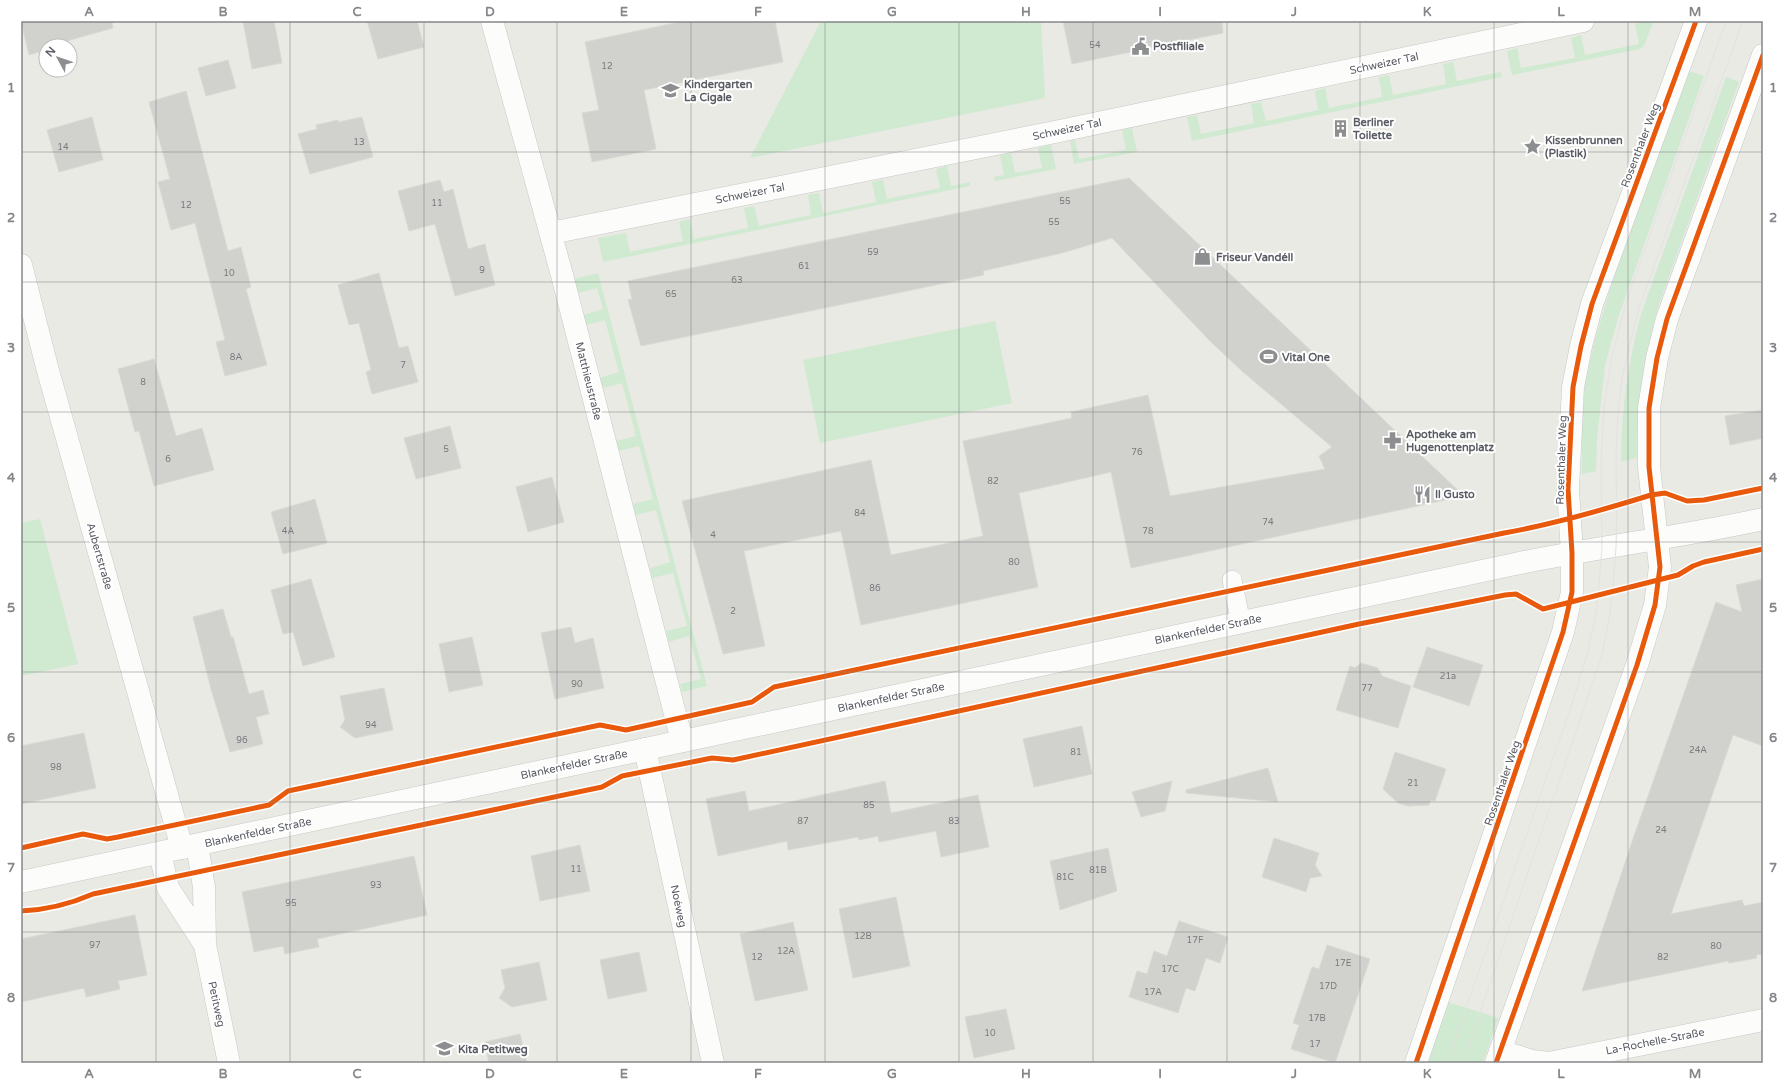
<svg xmlns="http://www.w3.org/2000/svg" width="1784" height="1084" viewBox="0 0 1784 1084" font-family="'Varela Round',sans-serif">
<style>
.green{fill:#d0e9d1}
.building{fill:#d1d1cd;stroke:#dad9d3}
.lines{fill:none;stroke-linecap:round;stroke-linejoin:round}
.service-casing{stroke:#c7c7c7;stroke-width:20}
.minor-casing{stroke:#c7c7c7;stroke-width:23}
.tertiary-casing{stroke:#c7c7c7;stroke-width:23}
.secondary-casing{stroke:#c7c8c7;stroke-width:23}
.service{stroke:#fcfcfb;stroke-width:19}
.minor{stroke:#fcfcfb;stroke-width:22}
.tertiary{stroke:#fcfcfb;stroke-width:22}
.secondary{stroke:#fcfcfb;stroke-width:22}
.tram{stroke:#e2e2e2;stroke-width:1}
.cycleway-casing{stroke:#fff;stroke-width:8}
.cycleway{stroke:#e8590c;stroke-width:5}
.grid{fill:none;stroke:#848689;stroke-width:1;stroke-opacity:0.55}
.labels{text-anchor:middle;stroke-width:4;stroke-linejoin:round;paint-order:stroke}
.number-label{font-size:9px;fill:#787a7e}
.poi-label{font-size:11px;font-weight:bold;fill:#595c63;stroke:#fff;text-anchor:start}
.street-label{font-size:11px;fill:#595c63;stroke:#fff}
.neatline{fill:none;stroke:#848689;stroke-width:1.5}
.grid-label{font-size:13px;text-anchor:middle;font-weight:bold;fill:#848689}
</style>
<rect width="100%" height="100%" fill="#eaeae4"/>
<path class="green" d="M 821,21 L 1041,21 L 1045,98 L 750,158 Z
M 1644,22 L 1653,23 L 1644,46 L 1640,49 L 1512,75 L 1507,51 L 1517,48 L 1521,68 L 1575,58 L 1571,38 L 1581,35 L 1585,55 L 1639,44 L 1635,24 Z
M 1453,62 L 1457,81 L 1500,72 L 1502,77 L 1192,141 L 1187,117 L 1197,115 L 1201,134 L 1254,123 L 1251,104 L 1261,102 L 1266,121 L 1318,110 L 1315,91 L 1325,88 L 1329,108 L 1382,97 L 1379,77 L 1389,75 L 1393,95 L 1446,84 L 1443,64 Z
M 1689,71 L 1704,76 L 1618,318 L 1605,366 L 1597,438 L 1596,471 L 1582,474 L 1582,422 L 1585,385 L 1594,343 L 1612,283 Z
M 1726,77 L 1739,82 L 1658,307 C 1646,357 1635,406 1637,458 L 1621,462 C 1621,411 1628,363 1641,314 Z
M 1132,128 L 1137,152 L 1074,164 L 1070,141 L 1075,140 L 1079,159 L 1126,150 L 1122,130 Z
M 1051,145 L 1056,169 L 995,181 L 994,177 L 1004,175 L 1000,155 L 1011,153 L 1015,173 L 1042,168 L 1038,148 Z
M 947,166 L 951,186 L 970,182 L 970,186 L 603,262 L 598,238 L 626,233 L 630,252 L 683,241 L 679,222 L 690,219 L 694,239 L 748,228 L 744,208 L 754,206 L 759,226 L 811,215 L 808,195 L 819,193 L 823,213 L 876,202 L 872,182 L 883,180 L 887,199 L 940,188 L 936,169 Z
M 598,273 L 707,686 L 682,692 L 680,684 L 701,679 L 689,636 L 669,642 L 666,631 L 687,626 L 673,573 L 652,578 L 650,568 L 670,562 L 656,510 L 636,515 L 633,504 L 653,499 L 639,446 L 619,451 L 616,441 L 636,436 L 622,383 L 603,388 L 600,378 L 619,372 L 605,320 L 586,325 L 583,315 L 603,309 L 597,288 L 578,293 L 574,279 Z
M 995,321 L 1012,403 L 820,443 L 803,360 Z
M 40,519 L 78,664 L 21,676 L 21,523 Z
M 1448,1002 L 1498,1018 L 1483,1063 L 1428,1063 Z"/>
<path class="building" d="M 21,21 L 112,21 L 113,28 L 56,44 L 57,46 L 46,46 L 46,50 L 29,55 Z
M 243,21 L 274,21 L 282,63 L 252,69 Z
M 367,21 L 417,21 L 424,47 L 378,59 Z
M 684,21 L 775,21 L 783,62 L 644,90 L 656,149 L 592,162 L 582,113 L 599,110 L 585,42 Z
M 1063,21 L 1222,21 L 1223,33 L 1072,64 Z
M 228,60 L 236,88 L 206,96 L 198,68 Z
M 186,91 L 228,251 L 241,247 L 251,287 L 246,289 L 267,365 L 225,376 L 216,342 L 225,340 L 195,223 L 171,230 L 158,182 L 170,179 L 149,102 Z
M 92,117 L 103,160 L 59,172 L 47,130 Z
M 362,117 L 373,157 L 310,174 L 298,134 L 317,129 L 316,125 L 338,120 L 339,122 Z
M 1129,178 L 1464,496 L 1131,568 L 1111,472 L 1019,493 L 1038,587 L 941,608 L 861,625 L 841,531 L 744,551 L 765,646 L 723,654 L 682,501 L 871,460 L 891,555 L 983,536 L 963,441 L 1072,418 L 1071,412 L 1148,395 L 1170,496 L 1325,469 L 1319,456 L 1332,447 L 1243,372 L 1210,341 L 1112,238 L 1062,253 L 983,271 L 984,275 L 641,346 L 628,300 L 632,299 L 628,281 Z
M 440,180 L 444,192 L 453,189 L 468,249 L 485,244 L 495,285 L 455,296 L 435,224 L 409,231 L 398,191 Z
M 379,273 L 399,348 L 408,346 L 418,382 L 372,394 L 366,372 L 371,370 L 359,323 L 349,325 L 338,285 Z
M 154,359 L 176,436 L 202,428 L 214,470 L 154,486 L 139,431 L 135,432 L 118,369 Z
M 1763,410 L 1763,438 L 1730,445 L 1725,416 Z
M 450,426 L 461,468 L 416,479 L 404,438 Z
M 552,477 L 564,522 L 528,532 L 516,487 Z
M 315,499 L 327,543 L 283,554 L 271,512 Z
M 311,579 L 335,657 L 303,666 L 293,632 L 283,634 L 271,590 Z
M 1763,579 L 1763,746 L 1733,735 L 1671,914 L 1742,900 L 1744,906 L 1763,902 L 1763,954 L 1756,955 L 1757,958 L 1729,963 L 1728,961 L 1582,991 L 1634,836 L 1716,602 L 1742,612 L 1736,585 Z
M 223,609 L 231,637 L 233,637 L 249,694 L 263,690 L 269,714 L 256,717 L 263,744 L 230,752 L 211,689 L 193,617 Z
M 571,627 L 575,643 L 593,638 L 604,688 L 555,699 L 541,633 Z
M 472,637 L 483,685 L 449,692 L 439,644 Z
M 1427,647 L 1483,665 L 1469,706 L 1413,687 Z
M 1361,663 L 1378,668 L 1382,676 L 1411,686 L 1398,728 L 1336,710 L 1350,666 L 1355,668 Z
M 384,688 L 393,730 L 355,738 L 340,727 L 345,720 L 340,696 Z
M 1082,726 L 1092,774 L 1034,787 L 1023,739 Z
M 84,733 L 96,788 L 21,804 L 21,746 Z
M 1395,752 L 1446,769 L 1435,801 L 1431,800 L 1429,805 L 1408,806 L 1398,803 L 1383,789 Z
M 1268,768 L 1278,802 L 1186,793 L 1186,790 Z
M 885,781 L 891,813 L 978,795 L 989,847 L 941,857 L 936,831 L 879,842 L 878,836 L 859,840 L 858,837 L 788,850 L 787,841 L 718,856 L 706,799 L 745,791 L 749,811 Z
M 1172,781 L 1165,811 L 1141,817 L 1132,792 Z
M 1274,838 L 1319,853 L 1315,865 L 1322,876 L 1310,878 L 1306,892 L 1262,877 Z
M 580,845 L 590,891 L 540,901 L 531,856 Z
M 1108,848 L 1117,891 L 1060,910 L 1050,861 Z
M 414,856 L 427,915 L 317,939 L 319,947 L 285,954 L 283,946 L 254,952 L 242,892 Z
M 896,897 L 910,966 L 853,978 L 839,909 Z
M 135,915 L 147,975 L 118,981 L 120,989 L 86,997 L 84,988 L 21,1002 L 21,939 Z
M 1179,921 L 1228,937 L 1220,963 L 1206,958 L 1195,991 L 1186,988 L 1178,1013 L 1129,997 L 1137,971 L 1147,974 L 1154,951 L 1167,956 Z
M 793,922 L 808,990 L 755,1001 L 740,934 Z
M 1327,945 L 1370,959 L 1335,1063 L 1291,1049 L 1299,1025 L 1293,1023 L 1312,967 L 1319,969 Z
M 639,952 L 647,991 L 608,999 L 600,960 Z
M 539,962 L 547,1000 L 512,1007 L 499,998 L 505,988 L 501,970 Z
M 1006,1009 L 1015,1049 L 974,1058 L 965,1017 Z
M 520,1034 L 527,1063 L 489,1063 L 485,1042 Z"/>
<g class="lines">
<defs>
<path id="service" d="M 1232,580 L 1241,623"/>
<path id="minor" d="M 492,21 L 562,275 L 682,741
M 551,233 L 1055,132 L 1583,21
M 21,265 L 47,367 L 182,848
M 645,749 L 713,1063
M 197,845 L 204,887 L 205,945 L 229,1063
M 160,853 L 168,888 L 205,945
M 1500,1051 L 1532,1061 L 1549,1063 L 1763,1020"/>
<path id="tertiary" d="M 21,882 L 1515,564 C 1598,547 1681,537 1763,519"/>
<path id="secondary" d="M 1416,1063 L 1563,632 L 1572,592 L 1572,553 L 1568,489 L 1573,387 L 1581,346 L 1592,304 L 1696,21
M 1496,1063 L 1637,665 L 1655,605 L 1660,567 L 1649,467 L 1649,408 L 1657,358 L 1667,319 L 1763,55"/>
</defs>
<use href="#service" class="service-casing"/>
<use href="#minor" class="minor-casing"/>
<use href="#tertiary" class="tertiary-casing"/>
<use href="#secondary" class="secondary-casing"/>
<use href="#service" class="service"/>
<use href="#minor" class="minor"/>
<use href="#tertiary" class="tertiary"/>
<use href="#secondary" class="secondary"/>
<path class="tram" d="M 1447,1063 L 1572,704 L 1587,655 L 1597,609 L 1602,548 L 1601,463 L 1604,407 L 1612,356 L 1627,299 L 1726,21
M 1463,1063 L 1601,658 C 1610,621 1614,584 1616,546 C 1618,503 1614,459 1618,415 C 1620,378 1630,343 1639,308 L 1743,21"/>
<defs>
<path id="cycleway" d="M 21,848 L 83,834 L 107,839 L 118,837 L 269,805 L 288,791 L 600,725 L 626,730 L 752,702 L 774,687 L 1504,533 C 1555,524 1603,510 1651,495 L 1665,493 L 1687,501 L 1704,500 L 1763,488
M 21,911 C 46,910 70,904 93,894 L 602,787 L 622,776 L 712,758 L 733,760 L 1359,624 L 1505,595 L 1516,594 L 1543,609 L 1678,575 L 1693,566 L 1704,562 L 1763,549
M 1416,1063 L 1563,632 L 1572,592 L 1572,553 L 1568,489 L 1573,387 L 1581,346 L 1592,304 L 1696,21
M 1496,1063 L 1637,665 L 1655,605 L 1660,567 L 1649,467 L 1649,408 L 1657,358 L 1667,319 L 1763,55"/>
</defs>
<use href="#cycleway" class="cycleway-casing"/>
<use href="#cycleway" class="cycleway"/>
</g>
<path class="grid" d="M 156,21 L 156,1063M 290,21 L 290,1063M 424,21 L 424,1063M 557,21 L 557,1063M 691,21 L 691,1063M 825,21 L 825,1063M 959,21 L 959,1063M 1093,21 L 1093,1063M 1227,21 L 1227,1063M 1360,21 L 1360,1063M 1494,21 L 1494,1063M 1628,21 L 1628,1063M 21,152 L 1763,152M 21,282 L 1763,282M 21,412 L 1763,412M 21,542 L 1763,542M 21,672 L 1763,672M 21,802 L 1763,802M 21,932 L 1763,932"/>
<defs>
<symbol id="civic-bare" viewBox="-9 -9 18 18"><path d="M-.6-6.5H3V-4.5H.6V-3L4-1V1h2V6H-6V1h2V-1L-.6-3ZM-1.2 2.5V6h2.4V2.5Z" fill="#8c8e90" stroke="#fff" stroke-width="2.5" paint-order="stroke"/></symbol>
<symbol id="school-bare" viewBox="-9 -9 18 18"><path d="M0-5L7-2L0 1L-7-2ZM-4 1L0 2.5L4 1V4Q0 6-4 4Z" fill="#8c8e90" stroke="#fff" stroke-width="2.5" paint-order="stroke"/></symbol>
<symbol id="building-bare" viewBox="-9 -9 18 18"><path d="M-4-6H4V6H1V3H-1V6H-4ZM-2.5-4.3h1.7v1.8h-1.7ZM.8-4.3h1.7v1.8H.8ZM-2.5-1h1.7V.8h-1.7ZM.8-1h1.7V.8H.8Z" fill="#8c8e90" stroke="#fff" stroke-width="2.5" paint-order="stroke"/></symbol>
<symbol id="sight-bare" viewBox="-9 -9 18 18"><path d="M0-6L1.8-2.2L6-1.7L2.9 1.2L3.7 5.4L0 3.3L-3.7 5.4L-2.9 1.2L-6-1.7L-1.8-2.2Z" fill="#8c8e90" stroke="#fff" stroke-width="2.5" paint-order="stroke"/></symbol>
<symbol id="shop-bare" viewBox="-9 -9 18 18"><path d="M-5-2.5h2.3a2.7 3.5 0 0 1 5.4 0H5L5.5 6h-11ZM-1.5-2.5h3a1.5 2.3 0 0 0-3 0Z" fill="#8c8e90" stroke="#fff" stroke-width="2.5" paint-order="stroke"/></symbol>
<symbol id="stadium-bare" viewBox="-9 -9 18 18"><path d="M0-5a6.5 5 0 1 0 0 10a6.5 5 0 1 0 0-10ZM-3.5-1.8h7v3.6h-7Z" fill="#8c8e90" stroke="#fff" stroke-width="2.5" paint-order="stroke"/></symbol>
<symbol id="pharmacy-bare" viewBox="-9 -9 18 18"><path d="M-2-6h4v4h4v4h-4v4h-4v-4h-4v-4h4Z" fill="#8c8e90" stroke="#fff" stroke-width="2.5" paint-order="stroke"/></symbol>
<symbol id="restaurant-bare" viewBox="-9 -9 18 18"><path d="M-5-6h1v4h1v-4h1v4h1v-4h1v5L-1.5 .5V6h-2V.5L-5-1ZM5-6V6H3V1.5H1.5Q1.5-4 5-6Z" fill="#8c8e90" stroke="#fff" stroke-width="2.5" paint-order="stroke"/></symbol>
</defs>
<g fill-rule="evenodd">
<use href="#civic-bare" x="1128" y="34" width="25" height="25"/>
<use href="#school-bare" x="658" y="78" width="25" height="25"/>
<use href="#building-bare" x="1328" y="116" width="25" height="25"/>
<use href="#sight-bare" x="1520" y="134" width="25" height="25"/>
<use href="#shop-bare" x="1190" y="244" width="25" height="25"/>
<use href="#stadium-bare" x="1256" y="344" width="25" height="25"/>
<use href="#pharmacy-bare" x="1380" y="428" width="25" height="25"/>
<use href="#restaurant-bare" x="1410" y="482" width="25" height="25"/>
<use href="#school-bare" x="432" y="1036" width="25" height="25"/>
</g>
<g class="labels">
<g class="number-label">
<text x="1095" y="48">54</text>
<text x="607" y="69">12</text>
<text x="359" y="145">13</text>
<text x="63" y="150">14</text>
<text x="1065" y="204">55</text>
<text x="437" y="206">11</text>
<text x="186" y="208">12</text>
<text x="1054" y="225">55</text>
<text x="873" y="255">59</text>
<text x="804" y="269">61</text>
<text x="482" y="273">9</text>
<text x="229" y="276">10</text>
<text x="737" y="283">63</text>
<text x="671" y="297">65</text>
<text x="236" y="360">8A</text>
<text x="403" y="368">7</text>
<text x="143" y="385">8</text>
<text x="446" y="452">5</text>
<text x="1137" y="455">76</text>
<text x="168" y="462">6</text>
<text x="993" y="484">82</text>
<text x="860" y="516">84</text>
<text x="1268" y="525">74</text>
<text x="288" y="534">4A</text>
<text x="1148" y="534">78</text>
<text x="713" y="538">4</text>
<text x="1014" y="565">80</text>
<text x="875" y="591">86</text>
<text x="733" y="614">2</text>
<text x="1448" y="679">21a</text>
<text x="577" y="687">90</text>
<text x="1367" y="691">77</text>
<text x="371" y="728">94</text>
<text x="242" y="743">96</text>
<text x="1698" y="753">24A</text>
<text x="1076" y="755">81</text>
<text x="56" y="770">98</text>
<text x="1413" y="786">21</text>
<text x="869" y="808">85</text>
<text x="803" y="824">87</text>
<text x="954" y="824">83</text>
<text x="1661" y="833">24</text>
<text x="576" y="872">11</text>
<text x="1098" y="873">81B</text>
<text x="1065" y="880">81C</text>
<text x="376" y="888">93</text>
<text x="291" y="906">95</text>
<text x="863" y="939">12B</text>
<text x="1195" y="943">17F</text>
<text x="95" y="948">97</text>
<text x="1716" y="949">80</text>
<text x="786" y="954">12A</text>
<text x="757" y="960">12</text>
<text x="1663" y="960">82</text>
<text x="1343" y="966">17E</text>
<text x="1170" y="972">17C</text>
<text x="1328" y="989">17D</text>
<text x="1153" y="995">17A</text>
<text x="1317" y="1021">17B</text>
<text x="990" y="1036">10</text>
<text x="1315" y="1047">17</text>
</g>
<g class="poi-label">
<text x="1153" y="50">Postfiliale</text>
<text x="684" y="88">Kindergarten<tspan x="684" dy="13">La Cigale</tspan></text>
<text x="1353" y="126">Berliner<tspan x="1353" dy="13">Toilette</tspan></text>
<text x="1545" y="144">Kissenbrunnen<tspan x="1545" dy="13">(Plastik)</tspan></text>
<text x="1216" y="261">Friseur Vandéll</text>
<text x="1282" y="361">Vital One</text>
<text x="1406" y="438">Apotheke am<tspan x="1406" dy="13">Hugenottenplatz</tspan></text>
<text x="1435" y="498">Il Gusto</text>
<text x="458" y="1053">Kita Petitweg</text>
</g>
<g class="street-label">
<text transform="translate(1384 63) rotate(-12)" y="4">Schweizer Tal</text>
<text transform="translate(1067 129) rotate(-12)" y="4">Schweizer Tal</text>
<text transform="translate(1640 145) rotate(-69)" y="4">Rosenthaler Weg</text>
<text transform="translate(750 193) rotate(-11)" y="4">Schweizer Tal</text>
<text transform="translate(589 381) rotate(76)" y="4">Matthieustraße</text>
<text transform="translate(1561 460) rotate(-88)" y="4">Rosenthaler Weg</text>
<text transform="translate(100 556) rotate(74)" y="4">Aubertstraße</text>
<text transform="translate(1208 629) rotate(-12)" y="4">Blankenfelder Straße</text>
<text transform="translate(891 697) rotate(-12)" y="4">Blankenfelder Straße</text>
<text transform="translate(574 764) rotate(-12)" y="4">Blankenfelder Straße</text>
<text transform="translate(1502 783) rotate(-71)" y="4">Rosenthaler Weg</text>
<text transform="translate(258 832) rotate(-12)" y="4">Blankenfelder Straße</text>
<text transform="translate(679 906) rotate(78)" y="4">Noéweg</text>
<text transform="translate(217 1004) rotate(78)" y="4">Petitweg</text>
<text transform="translate(1655 1041) rotate(-11)" y="4">La-Rochelle-Straße</text>
</g>
</g>
<rect width="1784" height="1084" fill="none" stroke="#ffffff" stroke-width="44"/>
<g transform="translate(58 58) rotate(310)"><circle r="19" fill="#ffffff" stroke="#bdbec1"/>
<path d="M0-3L7 15L0 10L-7 15Z" fill="#8c8e90"/>
<text y="-6" font-size="11" font-weight="bold" text-anchor="middle" fill="#595c63">N</text>
</g>
<rect x="22" y="22" width="1740" height="1040" class="neatline"/>
<g class="grid-label">
<text x="89" y="16">A</text>
<text x="223" y="16">B</text>
<text x="357" y="16">C</text>
<text x="490" y="16">D</text>
<text x="624" y="16">E</text>
<text x="758" y="16">F</text>
<text x="892" y="16">G</text>
<text x="1026" y="16">H</text>
<text x="1160" y="16">I</text>
<text x="1294" y="16">J</text>
<text x="1427" y="16">K</text>
<text x="1561" y="16">L</text>
<text x="1695" y="16">M</text>
<text x="11" y="92">1</text>
<text x="1773" y="92">1</text>
<text x="11" y="222">2</text>
<text x="1773" y="222">2</text>
<text x="11" y="352">3</text>
<text x="1773" y="352">3</text>
<text x="11" y="482">4</text>
<text x="1773" y="482">4</text>
<text x="11" y="612">5</text>
<text x="1773" y="612">5</text>
<text x="11" y="742">6</text>
<text x="1773" y="742">6</text>
<text x="11" y="872">7</text>
<text x="1773" y="872">7</text>
<text x="11" y="1002">8</text>
<text x="1773" y="1002">8</text>
<text x="89" y="1078">A</text>
<text x="223" y="1078">B</text>
<text x="357" y="1078">C</text>
<text x="490" y="1078">D</text>
<text x="624" y="1078">E</text>
<text x="758" y="1078">F</text>
<text x="892" y="1078">G</text>
<text x="1026" y="1078">H</text>
<text x="1160" y="1078">I</text>
<text x="1294" y="1078">J</text>
<text x="1427" y="1078">K</text>
<text x="1561" y="1078">L</text>
<text x="1695" y="1078">M</text>
</g>
</svg>
